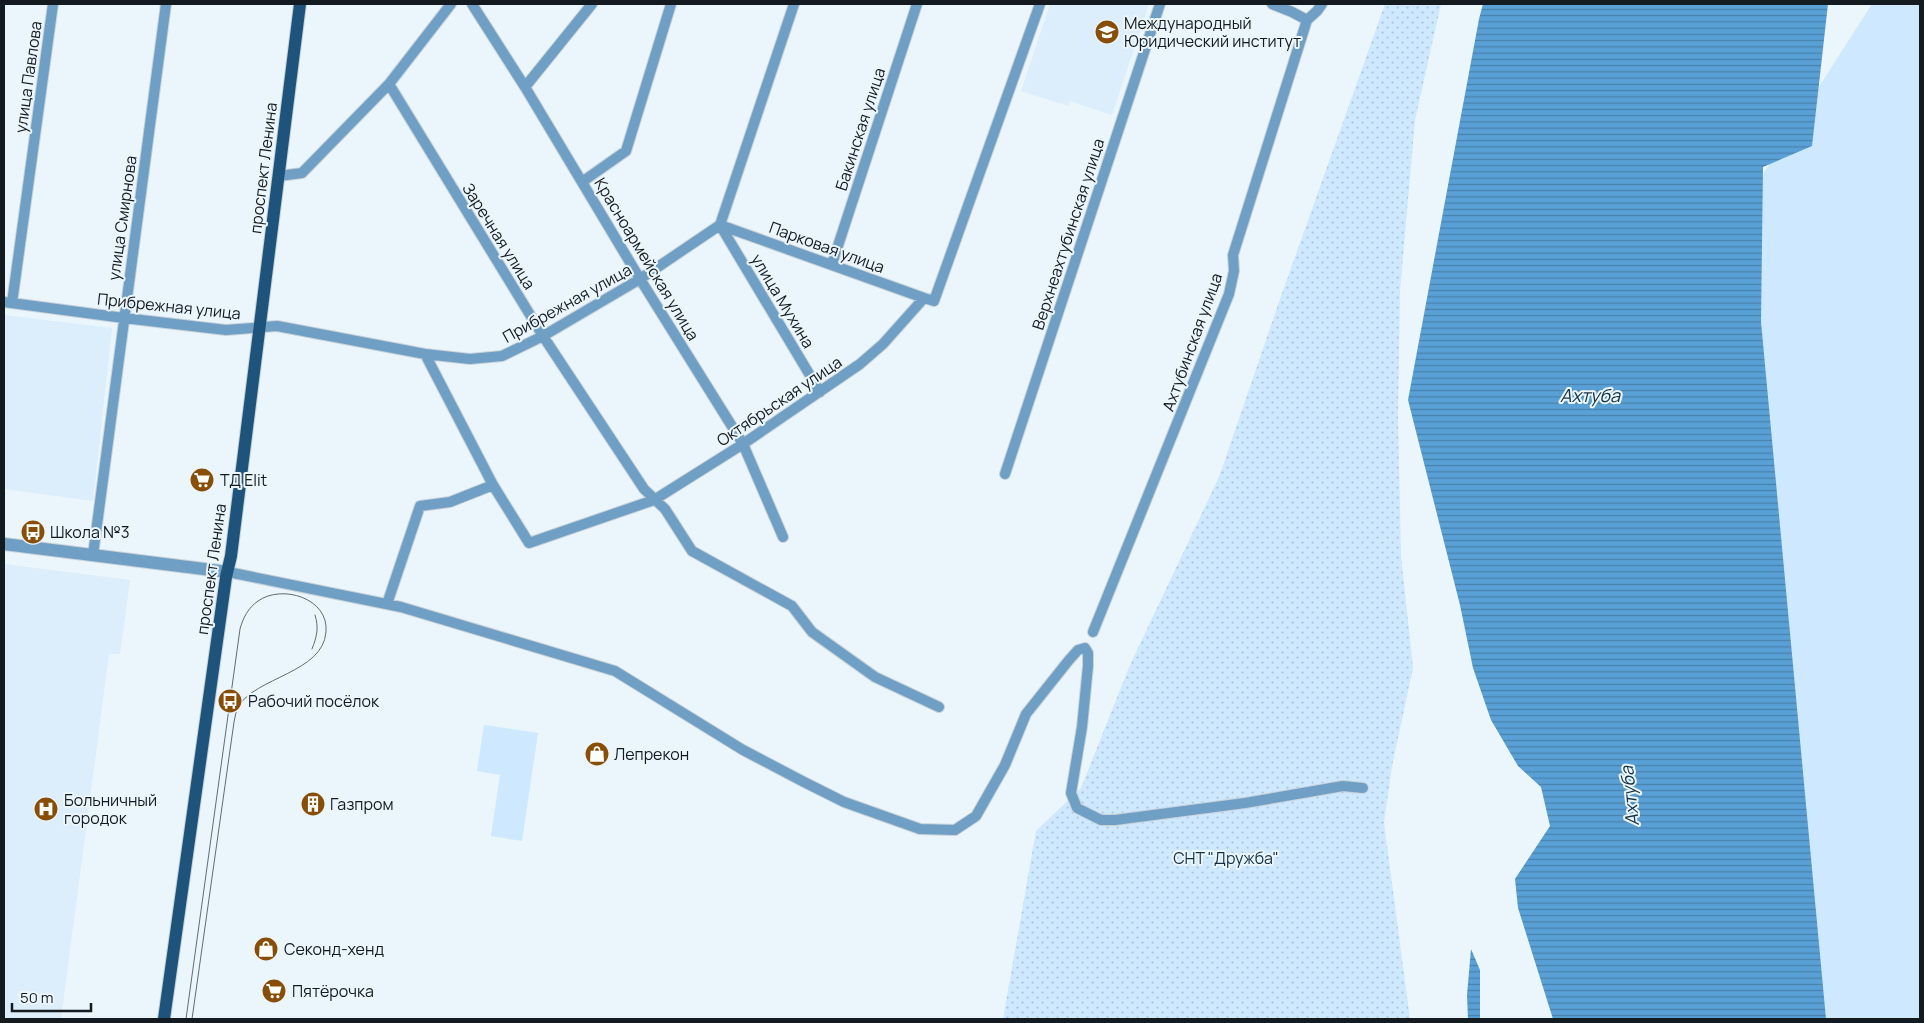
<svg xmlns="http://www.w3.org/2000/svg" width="1924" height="1023" viewBox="0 0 1924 1023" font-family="Manrope,sans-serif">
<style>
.built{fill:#dcedfc}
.park{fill:#cde8ff}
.garden{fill:url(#garden-dots)}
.water{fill:url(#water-rules)}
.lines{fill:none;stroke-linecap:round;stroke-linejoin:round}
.minor-casing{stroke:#c8d2d9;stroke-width:12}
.tertiary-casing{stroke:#c8d2d9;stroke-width:14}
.primary-casing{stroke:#c8d2d9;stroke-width:14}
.minor{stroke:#6f9fc4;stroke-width:10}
.tertiary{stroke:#6f9fc4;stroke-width:12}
.primary{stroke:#1e547b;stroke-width:12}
.tram{stroke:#626b71;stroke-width:1}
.labels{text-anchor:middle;stroke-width:4;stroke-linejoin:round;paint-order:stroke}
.poi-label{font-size:16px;fill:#131b21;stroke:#ebf5fc;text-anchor:start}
.street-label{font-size:16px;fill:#131b21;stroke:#ebf5fc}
.park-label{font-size:16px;fill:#113046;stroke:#ebf5fc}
.water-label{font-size:18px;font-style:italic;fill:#133248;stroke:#ebf5fc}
</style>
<defs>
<pattern id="garden-dots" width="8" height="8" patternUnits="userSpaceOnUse" patternTransform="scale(1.25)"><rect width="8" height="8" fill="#cde8ff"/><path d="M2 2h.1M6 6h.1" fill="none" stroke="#afc6da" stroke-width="1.8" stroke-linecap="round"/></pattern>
<pattern id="water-rules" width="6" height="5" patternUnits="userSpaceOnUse" patternTransform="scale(1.25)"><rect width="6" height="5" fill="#59a0d6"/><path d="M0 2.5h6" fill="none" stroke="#4882ad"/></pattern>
</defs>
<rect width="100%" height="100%" fill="#ebf5fc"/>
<path class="built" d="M 1050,4 L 1149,4 L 1112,115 L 1070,101 L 1068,106 L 1021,91 Z
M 4,315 L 112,328 L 93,501 L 4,489 Z
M 4,564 L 130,580 L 120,654 L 109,654 L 61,1019 L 4,1019 Z"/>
<path class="park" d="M 1872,4 L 1920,4 L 1920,1019 L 1813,1019 L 1736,216 Z
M 484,725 L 538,733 L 522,841 L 491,836 L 500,775 L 477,771 Z"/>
<path class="garden" d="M 1385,4 L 1441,4 L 1415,120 L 1400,291 L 1398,417 L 1401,556 L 1413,668 L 1392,766 L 1384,823 L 1410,1019 L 1003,1019 L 1036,831 L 1081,788 L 1130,665 L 1219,477 L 1279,302 Z"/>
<path class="water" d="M 1483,4 L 1828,4 L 1812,146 L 1763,167 L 1761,322 L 1826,1019 L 1553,1019 L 1518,908 L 1515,879 L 1550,826 L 1541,787 L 1518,766 L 1491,720 L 1473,668 L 1460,605 L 1408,400 L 1479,19 Z
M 1471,949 L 1480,970 L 1480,1019 L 1468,1019 L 1467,995 Z"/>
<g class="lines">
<defs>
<path id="minor" d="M 472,4 L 525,87 L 640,279 L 743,444 L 783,537
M 1272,4 L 1292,12 L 1307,20
M 389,84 L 543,336 L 644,489 L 665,509 L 692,551 L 792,606 L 812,632 L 875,677 L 939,707
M 525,87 L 592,4
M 279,176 L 302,173 L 389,84 L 451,4
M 582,182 L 626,151 L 671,4
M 720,225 L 924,298
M 720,225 L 820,392
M 832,264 L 917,4
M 4,302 L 124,318 L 226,330 L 277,326 L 425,354 L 470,359 L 502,356 L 543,336 L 640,279 L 720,225 L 794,4
M 12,303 L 53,4
M 425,354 L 493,485 L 529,543 L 654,500 L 743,444 L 860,364 L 883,344 L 924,298 L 934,301 L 1040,4
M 1005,474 L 1160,4
M 93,555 L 166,4
M 228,572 L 401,607 L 615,671 L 743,750 L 804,782 L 844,802 L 920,829 L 955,830 L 976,816 L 1005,765 L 1026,714 L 1069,660 L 1078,650 L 1085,648 L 1088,653 L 1088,666 L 1082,727 L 1071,793 L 1077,808 L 1101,820 L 1115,820 L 1245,803 L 1343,786 L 1363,788
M 387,604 L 420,506 L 450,502 L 493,485
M 1093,632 L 1229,294 L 1234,271 L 1233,255 L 1307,20 L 1317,11 L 1322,4"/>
<path id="tertiary" d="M 4,544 L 228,572"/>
<path id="primary" d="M 164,1019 L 226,577 L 231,556 L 300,4"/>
</defs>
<use href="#minor" class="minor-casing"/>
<use href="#tertiary" class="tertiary-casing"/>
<use href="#primary" class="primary-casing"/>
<use href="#minor" class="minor"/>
<use href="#tertiary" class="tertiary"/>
<use href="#primary" class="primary"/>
<path class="tram" d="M 312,649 C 317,636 319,628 315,615
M 186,1019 L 240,629 C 243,618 248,608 258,601 C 282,584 329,598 326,632 C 323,673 255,677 238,707 C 236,711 235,717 234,722 L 192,1019"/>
</g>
<defs>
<symbol id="university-disc" viewBox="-11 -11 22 22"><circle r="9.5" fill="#884e05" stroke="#ebf5fc"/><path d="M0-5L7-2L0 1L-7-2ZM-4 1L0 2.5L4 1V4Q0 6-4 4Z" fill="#fff"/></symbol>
<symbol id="supermarket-disc" viewBox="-11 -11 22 22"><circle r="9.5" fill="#884e05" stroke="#ebf5fc"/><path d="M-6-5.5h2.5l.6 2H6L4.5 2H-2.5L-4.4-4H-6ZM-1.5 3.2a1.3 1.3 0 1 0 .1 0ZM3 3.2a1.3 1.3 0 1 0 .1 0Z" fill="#fff"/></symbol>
<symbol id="bus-disc" viewBox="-11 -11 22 22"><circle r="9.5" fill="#884e05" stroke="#ebf5fc"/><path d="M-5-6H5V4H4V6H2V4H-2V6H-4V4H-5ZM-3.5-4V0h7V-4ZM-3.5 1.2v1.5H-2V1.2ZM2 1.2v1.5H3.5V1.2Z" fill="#fff"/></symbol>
<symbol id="shop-disc" viewBox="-11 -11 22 22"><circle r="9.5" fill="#884e05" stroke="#ebf5fc"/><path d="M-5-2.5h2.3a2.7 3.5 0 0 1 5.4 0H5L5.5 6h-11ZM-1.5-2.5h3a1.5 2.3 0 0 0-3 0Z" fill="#fff"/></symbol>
<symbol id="building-disc" viewBox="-11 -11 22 22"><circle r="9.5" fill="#884e05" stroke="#ebf5fc"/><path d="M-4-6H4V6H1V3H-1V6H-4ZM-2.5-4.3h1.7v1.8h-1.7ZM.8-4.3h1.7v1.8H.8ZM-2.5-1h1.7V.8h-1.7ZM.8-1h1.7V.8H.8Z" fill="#fff"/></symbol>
<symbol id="hospital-disc" viewBox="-11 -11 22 22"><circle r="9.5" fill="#884e05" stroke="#ebf5fc"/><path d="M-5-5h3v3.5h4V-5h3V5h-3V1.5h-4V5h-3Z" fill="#fff"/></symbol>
</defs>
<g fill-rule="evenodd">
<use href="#university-disc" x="1093" y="18" width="28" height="28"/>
<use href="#supermarket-disc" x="188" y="466" width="28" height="28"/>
<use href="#bus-disc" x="19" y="518" width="28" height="28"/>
<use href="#bus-disc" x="216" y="687" width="28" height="28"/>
<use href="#shop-disc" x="583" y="740" width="28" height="28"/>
<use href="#building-disc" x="299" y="790" width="28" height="28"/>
<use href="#hospital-disc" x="32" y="795" width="28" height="28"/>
<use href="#shop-disc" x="252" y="935" width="28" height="28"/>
<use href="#supermarket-disc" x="260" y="977" width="28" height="28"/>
</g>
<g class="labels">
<g class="poi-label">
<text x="1124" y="29">Международный<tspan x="1124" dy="18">Юридический институт</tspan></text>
<text x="220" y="486">ТД Elit</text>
<text x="50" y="538">Школа №3</text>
<text x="248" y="707">Рабочий посёлок</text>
<text x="614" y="760">Лепрекон</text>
<text x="64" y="806">Больничный<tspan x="64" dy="18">городок</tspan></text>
<text x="330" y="810">Газпром</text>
<text x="284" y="955">Секонд-хенд</text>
<text x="292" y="997">Пятёрочка</text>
</g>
<g class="street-label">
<text transform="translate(28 77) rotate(-82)" y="6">улица Павлова</text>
<text transform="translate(860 129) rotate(-72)" y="6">Бакинская улица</text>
<text transform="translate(263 168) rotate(-83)" y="6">проспект Ленина</text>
<text transform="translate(122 218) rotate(-82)" y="6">улица Смирнова</text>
<text transform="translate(1068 234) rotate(-72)" y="6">Верхнеахтубинская улица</text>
<text transform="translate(499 236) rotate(58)" y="6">Заречная улица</text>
<text transform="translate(827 247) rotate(20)" y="6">Парковая улица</text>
<text transform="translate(647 259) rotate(59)" y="6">Красноармейская улица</text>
<text transform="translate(783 301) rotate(59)" y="6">улица Мухина</text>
<text transform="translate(567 303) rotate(-29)" y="6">Прибрежная улица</text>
<text transform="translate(169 306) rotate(6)" y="6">Прибрежная улица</text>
<text transform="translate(1192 342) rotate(-70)" y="6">Ахтубинская улица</text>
<text transform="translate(779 401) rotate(-34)" y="6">Октябрьская улица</text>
<text transform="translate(211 569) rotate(-82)" y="6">проспект Ленина</text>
</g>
<g class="park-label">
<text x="1226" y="864">СНТ "Дружба"</text>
</g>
<g class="water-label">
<text x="1590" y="402">Ахтуба</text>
<text transform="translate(1630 796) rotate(-96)" y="6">Ахтуба</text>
</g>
</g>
<rect width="1924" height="1023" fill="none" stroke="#131b21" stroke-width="10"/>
<path d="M12 1003v8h79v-8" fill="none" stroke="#131b21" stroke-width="2.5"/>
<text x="20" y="1003" font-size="15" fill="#131b21" stroke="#ebf5fc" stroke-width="4" paint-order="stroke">50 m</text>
</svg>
